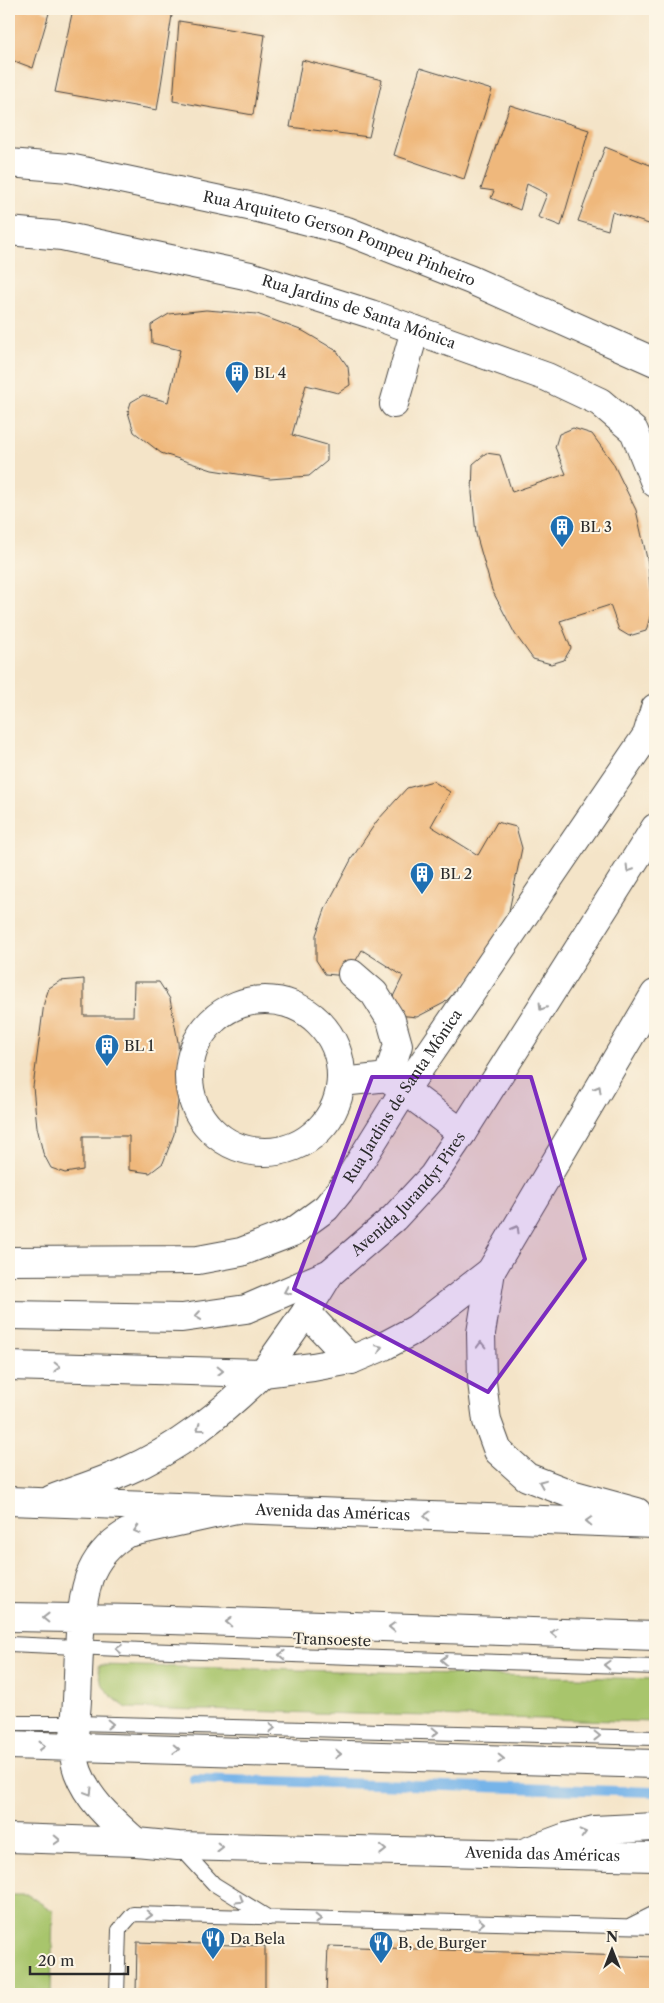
<svg xmlns="http://www.w3.org/2000/svg" width="664" height="2003" viewBox="0 0 664 2003" font-family="'Libre Caslon Text',serif">
<style>
.green{fill:#a8c56c;stroke:#6a784c}
.lines{fill:none;stroke-linecap:round;stroke-linejoin:round}
.stream{stroke:#76b4e9;stroke-width:10}
.building{fill:#efb87c}
.service-casing{stroke:#494743;stroke-width:16}
.minor-casing{stroke:#494743;stroke-width:30}
.secondary-casing{stroke:#494743;stroke-width:30}
.trunk-casing{stroke:#494743;stroke-width:30}
.service{stroke:#fff;stroke-width:14}
.minor{stroke:#fff;stroke-width:28}
.secondary{stroke:#fff;stroke-width:28}
.trunk{stroke:#fff;stroke-width:28}
.oneway{stroke:#a0a0a0}
.marked{fill:#7b2cbf;fill-opacity:0.2;stroke:#7b2cbf;stroke-width:4;stroke-linejoin:round}
.labels{text-anchor:middle;stroke-width:4;stroke-linejoin:round;paint-order:stroke}
.street-label{font-size:15px;fill:#2b2b2b;stroke:#fcf5e5}
.poi-label{font-size:15px;fill:#2b2b2b;stroke:#fcf5e5;text-anchor:start}
</style>
<rect width="100%" height="100%" fill="#fcf5e5"/>
<filter id="ink" filterUnits="userSpaceOnUse"><feTurbulence type="fractalNoise" baseFrequency=".02" numOctaves="2"/><feDisplacementMap in="SourceGraphic" scale="10" xChannelSelector="R" yChannelSelector="G"/><feConvolveMatrix kernelMatrix="1 2 1 2 8 2 1 2 1" color-interpolation-filters="sRGB"/></filter>
<filter id="wash" filterUnits="userSpaceOnUse"><feTurbulence type="fractalNoise" baseFrequency=".0096" numOctaves="4" result="noise"/><feDisplacementMap in="SourceGraphic" scale="20" xChannelSelector="R" yChannelSelector="G"/><feGaussianBlur stdDeviation="1.12" result="paint"/><feColorMatrix in="noise" values="0 0 0 0 0 0 0 0 0 0 0 0 0 0 0 0 0 1.4 0 .05"/><feComposite in="paint" operator="in"/></filter>
<g filter="url(#wash)">
<rect width="100%" height="100%" fill="#f4e4c8"/>
<path class="green" d="M 99,1665 L 655,1679 L 655,1722 L 127,1708 C 110,1696 99,1688 99,1665 Z
M 9,1895 L 28,1895 L 53,1911 L 51,1994 L 9,1994 Z"/>
<g class="lines">
<path class="stream" d="M 194,1779 L 655,1792"/>
</g>
<g id="blocks">
<path class="building" d="M 9,9 L 40,9 L 49,13 L 33,68 L 9,59 Z
M 73,9 L 173,9 L 157,110 L 55,92 Z
M 179,21 L 265,35 L 253,115 L 173,101 Z
M 302,60 L 382,80 L 369,137 L 290,127 Z
M 420,68 L 492,90 L 464,179 L 394,155 Z
M 510,105 L 589,130 L 561,226 L 538,217 L 547,194 L 527,184 L 520,210 L 491,198 L 494,191 L 481,189 Z
M 605,147 L 655,167 L 655,226 L 612,212 L 608,230 L 578,221 Z
M 206,310 L 257,314 L 303,331 L 337,351 L 348,367 L 350,385 L 338,393 L 306,385 L 292,435 L 327,445 L 327,461 L 309,476 L 270,479 L 212,470 L 161,453 L 134,432 L 128,412 L 131,402 L 143,395 L 168,402 L 180,350 L 152,343 L 151,325 L 169,314 Z
M 573,428 L 592,434 L 613,463 L 636,510 L 648,563 L 652,610 L 646,631 L 629,636 L 619,630 L 610,605 L 560,621 L 571,648 L 564,660 L 551,664 L 533,659 L 515,634 L 492,590 L 476,534 L 472,493 L 473,464 L 486,453 L 500,455 L 512,492 L 566,474 L 555,447 L 559,434 Z
M 433,781 L 450,792 L 431,826 L 478,855 L 497,822 L 516,827 L 522,848 L 509,911 L 477,972 L 444,1003 L 417,1017 L 397,1015 L 391,1001 L 403,976 L 362,950 L 347,976 L 325,974 L 316,960 L 316,935 L 326,907 L 352,858 L 377,821 L 407,788 Z
M 84,979 L 84,1016 L 133,1016 L 134,982 L 159,982 L 170,999 L 178,1042 L 180,1087 L 174,1134 L 163,1163 L 150,1173 L 129,1170 L 129,1136 L 83,1136 L 83,1170 L 65,1173 L 51,1168 L 43,1153 L 37,1127 L 33,1087 L 44,1003 L 49,988 L 60,981 Z
M 137,1942 L 265,1946 L 265,1994 L 136,1994 Z
M 328,1946 L 655,1957 L 655,1994 L 326,1994 Z"/>
</g>
</g>
<g filter="url(#ink)">
<use href="#blocks" fill-opacity="0" stroke="#494743" stroke-width="1"/>
<g class="lines">
<defs>
<path id="service" d="M 9,1644 L 142,1650 L 655,1667
M 9,1723 L 76,1723 L 655,1738
M 179,1846 L 214,1884 L 269,1918
M 631,1925 L 655,1913
M 117,1994 L 119,1930 L 133,1914 L 655,1927"/>
<g id="minor">
<path id="s1" d="M 9,163 L 69,168 L 258,208 L 347,231 L 471,280 L 655,362"/>
<path id="s2" d="M 9,231 L 62,236 L 250,276 L 371,314 L 547,377 L 600,402 L 634,431 L 655,483"/>
<path d="M 394,404 L 415,330"/>
<circle cx="265" cy="1076" r="76"/>
<path d="M 391,1080 L 462,1133"/>
<path d="M 342,1082 L 388,1077 L 398,1045 L 391,1020 L 374,993 L 352,974"/>
<path id="s3" d="M 9,1261 L 198,1260 L 241,1252 L 293,1232 L 326,1208 L 348,1181 L 404,1091 L 647,735 L 655,708"/>
<path d="M 306,1312 L 351,1360"/>
<path id="s4" d="M 9,1315 L 182,1318 L 246,1309 L 330,1273 L 394,1218 L 433,1176 L 462,1133 L 655,828"/>
<path d="M 9,1366 L 263,1373 L 313,1367 L 351,1360 L 384,1346 L 416,1329 L 491,1271 L 655,994"/>
<path d="M 263,1373 L 306,1312 L 330,1273"/>
</g>
<g id="secondary">
<path d="M 491,1271 L 481,1333 L 482,1382 L 487,1421 L 498,1451 L 527,1477 L 571,1494 L 637,1512"/>
<path d="M 52,1499 C 76,1490 101,1482 124,1472 C 178,1449 222,1413 263,1373"/>
<path id="s5" d="M 9,1501 L 655,1524"/>
<path id="s6" d="M 9,1838 L 136,1842 L 178,1846 L 655,1857"/>
</g>
<path id="trunk" d="M 9,1617 L 139,1619 L 655,1636
M 9,1745 L 655,1764
M 136,1842 C 114,1822 89,1802 78,1772 C 70,1751 76,1722 77,1700 C 79,1664 78,1612 89,1578 C 96,1558 109,1544 127,1533 L 236,1509
M 520,1854 L 566,1837 L 594,1830 L 655,1827"/>
</defs>
<use href="#service" class="service-casing"/>
<use href="#minor" class="minor-casing"/>
<use href="#secondary" class="secondary-casing"/>
<use href="#trunk" class="trunk-casing"/>
<use href="#service" class="service"/>
<use href="#minor" class="minor"/>
<use href="#secondary" class="secondary"/>
<use href="#trunk" class="trunk"/>
</g>
<defs><path id="oneway-chevron" d="M-2-3.5L2.5 0L-2 3.5" fill="none" stroke-width="1.6" stroke-linecap="round" stroke-linejoin="round" transform="scale(1.25)"/></defs>
<g class="oneway">
<use href="#oneway-chevron" transform="translate(629 869) rotate(122)"/>
<use href="#oneway-chevron" transform="translate(542 1007) rotate(122)"/>
<use href="#oneway-chevron" transform="translate(598 1089) rotate(-60)"/>
<use href="#oneway-chevron" transform="translate(516 1229) rotate(-60)"/>
<use href="#oneway-chevron" transform="translate(287 1291) rotate(157)"/>
<use href="#oneway-chevron" transform="translate(198 1316) rotate(172)"/>
<use href="#oneway-chevron" transform="translate(481 1345) rotate(-91)"/>
<use href="#oneway-chevron" transform="translate(379 1348) rotate(-23)"/>
<use href="#oneway-chevron" transform="translate(57 1367) rotate(1)"/>
<use href="#oneway-chevron" transform="translate(220 1371) rotate(1)"/>
<use href="#oneway-chevron" transform="translate(200 1428) rotate(144)"/>
<use href="#oneway-chevron" transform="translate(542 1483) rotate(-158)"/>
<use href="#oneway-chevron" transform="translate(427 1516) rotate(-178)"/>
<use href="#oneway-chevron" transform="translate(589 1521) rotate(-178)"/>
<use href="#oneway-chevron" transform="translate(137 1530) rotate(165)"/>
<use href="#oneway-chevron" transform="translate(46 1618) rotate(-179)"/>
<use href="#oneway-chevron" transform="translate(229 1622) rotate(-178)"/>
<use href="#oneway-chevron" transform="translate(392 1627) rotate(-178)"/>
<use href="#oneway-chevron" transform="translate(554 1633) rotate(-178)"/>
<use href="#oneway-chevron" transform="translate(119 1649) rotate(-176)"/>
<use href="#oneway-chevron" transform="translate(282 1655) rotate(-178)"/>
<use href="#oneway-chevron" transform="translate(444 1660) rotate(-178)"/>
<use href="#oneway-chevron" transform="translate(607 1665) rotate(-178)"/>
<use href="#oneway-chevron" transform="translate(110 1724) rotate(1)"/>
<use href="#oneway-chevron" transform="translate(272 1728) rotate(1)"/>
<use href="#oneway-chevron" transform="translate(435 1732) rotate(1)"/>
<use href="#oneway-chevron" transform="translate(597 1736) rotate(1)"/>
<use href="#oneway-chevron" transform="translate(42 1746)"/>
<use href="#oneway-chevron" transform="translate(176 1749) rotate(2)"/>
<use href="#oneway-chevron" transform="translate(338 1754) rotate(2)"/>
<use href="#oneway-chevron" transform="translate(501 1759) rotate(2)"/>
<use href="#oneway-chevron" transform="translate(89 1792) rotate(59)"/>
<use href="#oneway-chevron" transform="translate(583 1833) rotate(-14)"/>
<use href="#oneway-chevron" transform="translate(57 1840) rotate(2)"/>
<use href="#oneway-chevron" transform="translate(220 1847) rotate(1)"/>
<use href="#oneway-chevron" transform="translate(383 1850) rotate(1)"/>
<use href="#oneway-chevron" transform="translate(240 1900) rotate(32)"/>
<use href="#oneway-chevron" transform="translate(149 1915) rotate(2)"/>
<use href="#oneway-chevron" transform="translate(318 1919) rotate(1)"/>
<use href="#oneway-chevron" transform="translate(481 1923) rotate(1)"/>
</g>
</g>
<path class="marked" d="M 372,1077 L 531,1077 L 585,1259 L 488,1392 L 294,1289 Z"/>
<defs>
<symbol id="building-pin" viewBox="-11 -11 22 30"><path d="M0 17L-7.5 6A9.5 9.5 0 1 1 7.5 6Z" fill="#1f6fb2" stroke="#fcf5e5"/><path d="M-4-6H4V6H1V3H-1V6H-4ZM-2.5-4.3h1.7v1.8h-1.7ZM.8-4.3h1.7v1.8H.8ZM-2.5-1h1.7V.8h-1.7ZM.8-1h1.7V.8H.8Z" fill="#fff"/></symbol>
<symbol id="restaurant-pin" viewBox="-11 -11 22 30"><path d="M0 17L-7.5 6A9.5 9.5 0 1 1 7.5 6Z" fill="#1f6fb2" stroke="#fcf5e5"/><path d="M-5-6h1v4h1v-4h1v4h1v-4h1v5L-1.5 .5V6h-2V.5L-5-1ZM5-6V6H3V1.5H1.5Q1.5-4 5-6Z" fill="#fff"/></symbol>
</defs>
<g fill-rule="evenodd">
<use href="#building-pin" x="223" y="359" width="28" height="38"/>
<use href="#building-pin" x="548" y="513" width="28" height="38"/>
<use href="#building-pin" x="408" y="860" width="28" height="38"/>
<use href="#building-pin" x="93" y="1032" width="28" height="38"/>
<use href="#restaurant-pin" x="199" y="1925" width="28" height="38"/>
<use href="#restaurant-pin" x="367" y="1929" width="28" height="38"/>
</g>
<g class="labels">
<g class="street-label">
<text dy="5" stroke="none"><textPath href="#s1" startOffset="340">Rua Arquiteto Gerson Pompeu Pinheiro</textPath></text>
<text dy="5" stroke="none"><textPath href="#s2" startOffset="360">Rua Jardins de Santa Mônica</textPath></text>
<text dy="5" stroke="none"><textPath href="#s3" startOffset="465">Rua Jardins de Santa Mônica</textPath></text>
<text dy="5" stroke="none"><textPath href="#s4" startOffset="441">Avenida Jurandyr Pires</textPath></text>
<text dy="5" stroke="none"><textPath href="#s5" startOffset="324">Avenida das Américas</textPath></text>
<text transform="translate(332 1640) rotate(2)" y="5">Transoeste</text>
<text dy="5" stroke="none"><textPath href="#s6" startOffset="534">Avenida das Américas</textPath></text>
</g>
<g class="poi-label">
<text x="254" y="378">BL 4</text>
<text x="580" y="532">BL 3</text>
<text x="440" y="879">BL 2</text>
<text x="124" y="1051">BL 1</text>
<text x="230" y="1944">Da Bela</text>
<text x="398" y="1948">B, de Burger</text>
</g>
</g>
<rect width="664" height="2003" fill="none" stroke="#fcf5e5" stroke-width="30"/>
<g transform="translate(612 1950)" stroke="#fcf5e5" stroke-width="4" paint-order="stroke">
<path d="M0-4L9 19L0 12L-9 19Z" fill="#2b2b2b"/>
<text y="-8" font-size="14" font-weight="bold" text-anchor="middle" fill="#2b2b2b">N</text>
</g>
<path d="M30 1966v8h98v-8" fill="none" stroke="#2b2b2b" stroke-width="2.5"/>
<text x="38" y="1966" font-size="15" fill="#2b2b2b" stroke="#fcf5e5" stroke-width="4" paint-order="stroke">20 m</text>
</svg>
